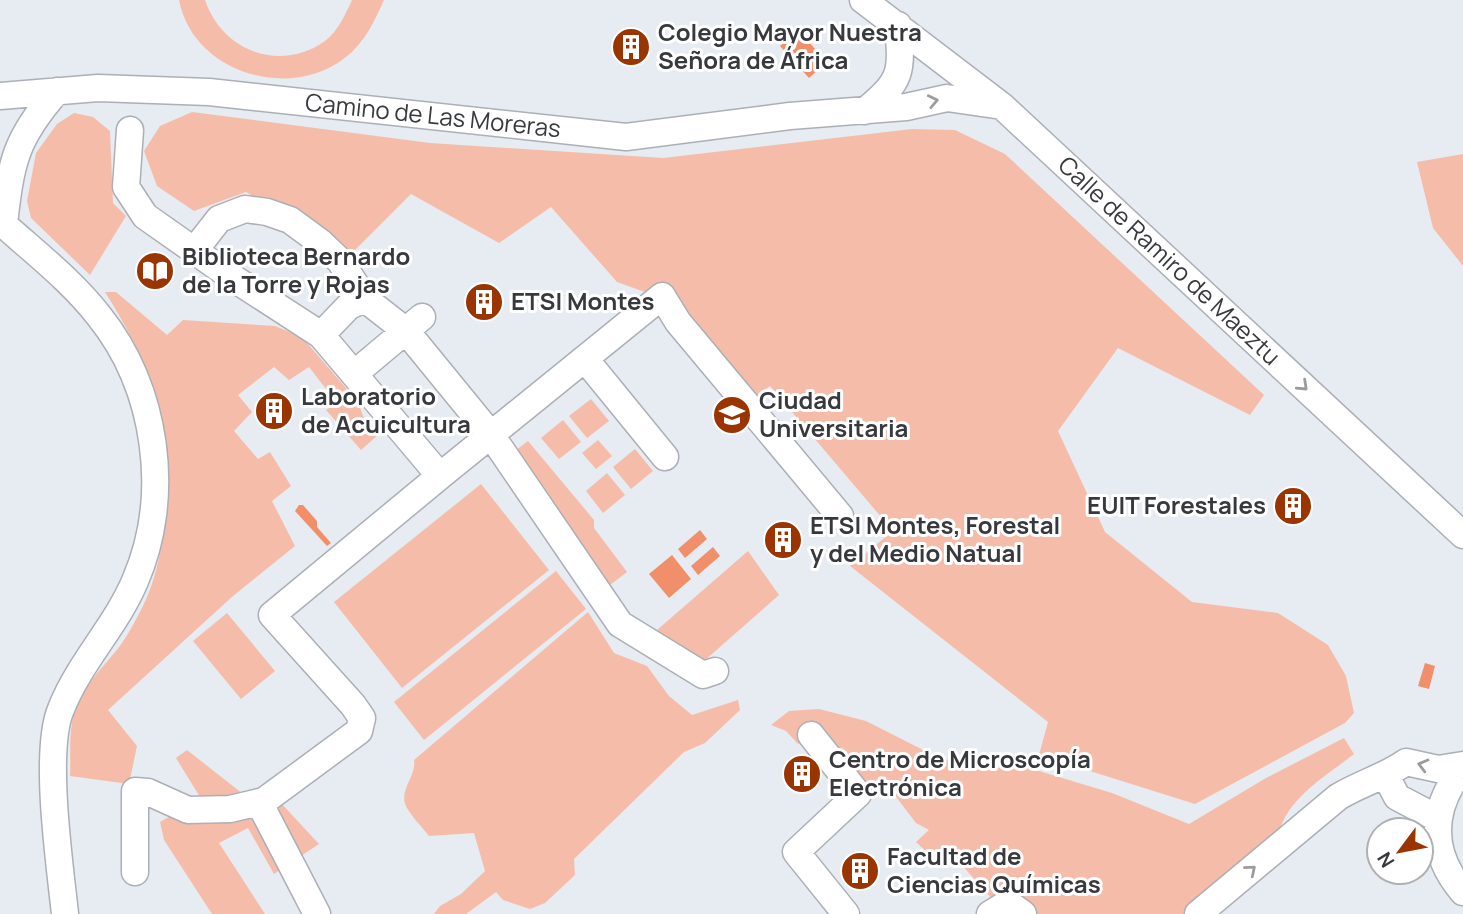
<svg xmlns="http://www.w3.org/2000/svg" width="1463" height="914" viewBox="0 0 1463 914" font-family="Manrope,sans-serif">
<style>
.green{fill:#f5bda9}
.water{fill:#f18f6b}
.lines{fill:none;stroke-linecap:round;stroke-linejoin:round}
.minor-casing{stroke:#acafb6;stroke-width:29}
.minor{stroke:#fff;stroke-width:26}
.oneway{stroke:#9c9c9e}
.labels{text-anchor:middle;stroke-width:6;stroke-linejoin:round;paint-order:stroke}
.poi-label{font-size:24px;font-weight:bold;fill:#38393c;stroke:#fff;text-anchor:start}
.street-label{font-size:24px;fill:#38393c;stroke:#fff}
</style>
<rect width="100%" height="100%" fill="#e7ebf2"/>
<path class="green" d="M 179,0 L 205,0 C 222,51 280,73 325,41 C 338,31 345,15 352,0 L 384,0 C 374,22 365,42 346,57 C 290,102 193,73 179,0 Z
M 192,112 L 430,143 L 663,158 L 912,129 L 955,130 L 1005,154 L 1264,395 L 1250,415 L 1118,348 L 1058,431 L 1105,532 L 1192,602 L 1278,613 L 1328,645 L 1346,676 L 1354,713 L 1345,723 L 1195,804 L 1039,755 L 1048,722 L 850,566 L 893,531 L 770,386 L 755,398 L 681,305 L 617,282 L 551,207 L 499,243 L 411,194 L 351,254 L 246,192 L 194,211 L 157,186 L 144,151 L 160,126 Z
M 74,113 L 93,117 L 110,131 L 113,203 L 126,216 L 90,275 L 31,218 L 27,201 L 36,153 L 57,124 Z
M 1463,154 L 1463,266 L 1433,228 L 1417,162 Z
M 105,292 L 116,292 L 167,335 L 183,320 L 275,326 L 302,337 L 358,402 L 363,416 L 378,435 L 361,450 L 326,410 L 337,403 L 309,367 L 289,380 L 274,367 L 238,395 L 252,412 L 234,431 L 258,459 L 270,452 L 291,486 L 272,501 L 295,546 L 233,596 L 108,710 L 137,746 L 129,784 L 70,776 C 71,759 69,740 72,723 C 76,690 104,668 122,643 C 129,633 135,621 141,610 C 155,583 161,553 165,523 C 177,430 154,371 105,292 Z
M 591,399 L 609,421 L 587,438 L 569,416 Z
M 563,420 L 581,442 L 559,459 L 541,438 Z
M 598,440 L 612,456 L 596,469 L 582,453 Z
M 528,441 L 594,520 L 594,528 L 627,572 L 610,585 L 511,454 Z
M 635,449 L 653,471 L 631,489 L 613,467 Z
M 607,473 L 625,495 L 603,513 L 586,491 Z
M 481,484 L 549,570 L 402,688 L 334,602 Z
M 748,551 L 779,595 L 704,661 L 649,637 Z
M 556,571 L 586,609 L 424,740 L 394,702 Z
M 588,612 L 614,653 L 647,666 L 669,696 L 692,715 L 738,700 L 740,710 L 705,743 L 684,752 L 574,859 L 575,875 L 545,903 L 530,909 L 503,900 L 496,892 L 466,914 L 434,914 L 440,906 L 461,894 L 485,871 L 474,833 L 429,836 C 422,827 413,818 407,808 C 397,791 417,777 414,760 Z
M 227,613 L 275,671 L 241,699 L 193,641 Z
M 819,709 L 866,721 L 939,758 L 999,768 L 1019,765 L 1112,793 L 1189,824 L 1266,778 L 1344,738 L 1354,754 C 1326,776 1289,797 1279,832 L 1183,914 L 1033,914 L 992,899 L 952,854 L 935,860 L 916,842 L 929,830 L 916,823 L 884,781 L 867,795 L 811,735 L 798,744 L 786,731 L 771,725 L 789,711 Z
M 187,750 L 243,794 L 280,802 L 319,844 L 274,874 L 248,828 L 219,843 L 265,914 L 212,914 L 164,840 L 160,822 L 172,815 L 196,823 L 211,815 L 176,758 Z"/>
<path class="water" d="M 798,30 L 827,62 L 809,78 L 780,46 Z
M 299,505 L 303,505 L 317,521 L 317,527 L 331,543 L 327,546 L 295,511 Z
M 700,530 L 707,539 L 685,558 L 678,549 Z
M 713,547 L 720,556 L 698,575 L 691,566 Z
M 672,555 L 691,579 L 669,598 L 649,574 Z
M 1425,663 L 1435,666 L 1429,689 L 1418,686 Z"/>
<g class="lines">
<defs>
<path id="minor" d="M 863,0 L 1002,106 L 1463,535
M 0,96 L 98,88 L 209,92 L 626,137 L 790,116 L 906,107 L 947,98 L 1002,106
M 865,111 C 903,80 902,72 898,25
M 130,130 L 126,187 L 145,216 L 233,278 L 321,335 L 440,476 L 272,615 L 353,705 L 362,718 L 359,731 L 264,801 L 230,809 L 188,810 L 148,792 L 135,791 L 135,872
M 0,221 C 34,252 70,279 99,316 C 157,388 172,496 135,581 C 116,626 79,663 61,709 C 43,751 60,866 65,914
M 4,224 C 11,162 15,139 57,91
M 194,251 L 219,219 L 245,209 L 267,212 L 290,220 L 320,242 L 340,261 L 365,299 L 406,331 L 491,435 L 620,624 L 703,675 L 715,671
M 321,335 L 349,306 L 365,299
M 585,359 L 665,457
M 354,374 L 422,317
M 440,476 L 662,296 L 678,322 L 840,516
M 811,735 L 858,794 L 796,852 L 846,914
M 1463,767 C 1431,808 1428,851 1463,892
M 1386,776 L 1397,797 L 1437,818
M 259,802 L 317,914
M 990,914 L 1008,903 L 1023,914
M 1198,914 L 1338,797 C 1361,783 1385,777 1406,762 L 1438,769 L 1463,765"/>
</defs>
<use href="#minor" class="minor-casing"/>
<use href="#minor" class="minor"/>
</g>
<defs><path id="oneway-chevron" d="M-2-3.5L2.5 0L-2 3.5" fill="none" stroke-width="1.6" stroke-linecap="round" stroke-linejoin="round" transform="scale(1.75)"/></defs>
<g class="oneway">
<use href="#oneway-chevron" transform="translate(933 101) rotate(-12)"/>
<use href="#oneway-chevron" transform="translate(1303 386) rotate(43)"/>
<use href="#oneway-chevron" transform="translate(1423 765) rotate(-165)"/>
<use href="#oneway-chevron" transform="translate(1251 870) rotate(-40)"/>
</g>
<defs>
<symbol id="building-disc" viewBox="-11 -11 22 22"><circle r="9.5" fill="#9a3502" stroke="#fff"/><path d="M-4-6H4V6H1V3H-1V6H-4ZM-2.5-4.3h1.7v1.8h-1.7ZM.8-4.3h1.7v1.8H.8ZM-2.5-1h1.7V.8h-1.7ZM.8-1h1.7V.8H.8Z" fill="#fff"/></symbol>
<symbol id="library-disc" viewBox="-11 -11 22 22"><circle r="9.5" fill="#9a3502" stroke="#fff"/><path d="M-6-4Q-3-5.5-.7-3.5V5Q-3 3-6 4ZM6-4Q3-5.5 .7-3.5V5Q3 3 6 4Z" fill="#fff"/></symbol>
<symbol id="university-disc" viewBox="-11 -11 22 22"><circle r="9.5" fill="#9a3502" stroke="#fff"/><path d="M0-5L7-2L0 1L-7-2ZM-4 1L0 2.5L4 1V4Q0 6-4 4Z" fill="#fff"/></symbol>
</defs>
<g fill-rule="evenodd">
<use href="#building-disc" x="609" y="25" width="44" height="44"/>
<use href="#library-disc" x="133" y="249" width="44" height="44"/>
<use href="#building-disc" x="462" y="280" width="44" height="44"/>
<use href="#building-disc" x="252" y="389" width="44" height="44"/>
<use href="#university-disc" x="710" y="393" width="44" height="44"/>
<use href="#building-disc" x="1271" y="484" width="44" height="44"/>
<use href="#building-disc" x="761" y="518" width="44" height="44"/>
<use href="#building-disc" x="780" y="752" width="44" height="44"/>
<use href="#building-disc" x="838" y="849" width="44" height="44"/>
</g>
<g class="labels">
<g class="poi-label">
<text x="658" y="41">Colegio Mayor Nuestra<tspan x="658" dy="28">Señora de África</tspan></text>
<text x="182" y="265">Biblioteca Bernardo<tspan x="182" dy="28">de la Torre y Rojas</tspan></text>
<text x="511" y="310">ETSI Montes</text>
<text x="301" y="405">Laboratorio<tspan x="301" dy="28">de Acuicultura</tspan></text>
<text x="759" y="409">Ciudad<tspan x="759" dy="28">Universitaria</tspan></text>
<text x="1266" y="514" text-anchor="end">EUIT Forestales</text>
<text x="810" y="534">ETSI Montes, Forestal<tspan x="810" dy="28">y del Medio Natual</tspan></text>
<text x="829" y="768">Centro de Microscopía<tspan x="829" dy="28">Electrónica</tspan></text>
<text x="887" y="865">Facultad de<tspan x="887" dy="28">Ciencias Químicas</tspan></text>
</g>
<g class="street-label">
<text transform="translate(433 116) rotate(6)" y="8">Camino de Las Moreras</text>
<text transform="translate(1169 261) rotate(43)" y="8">Calle de Ramiro de Maeztu</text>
</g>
</g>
<g transform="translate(1400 851) rotate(238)"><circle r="33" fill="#ffffff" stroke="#afb0b1" stroke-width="2"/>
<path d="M0-5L12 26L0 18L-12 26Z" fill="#9a3502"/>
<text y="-10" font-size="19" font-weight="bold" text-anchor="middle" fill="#38393c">N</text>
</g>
</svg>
